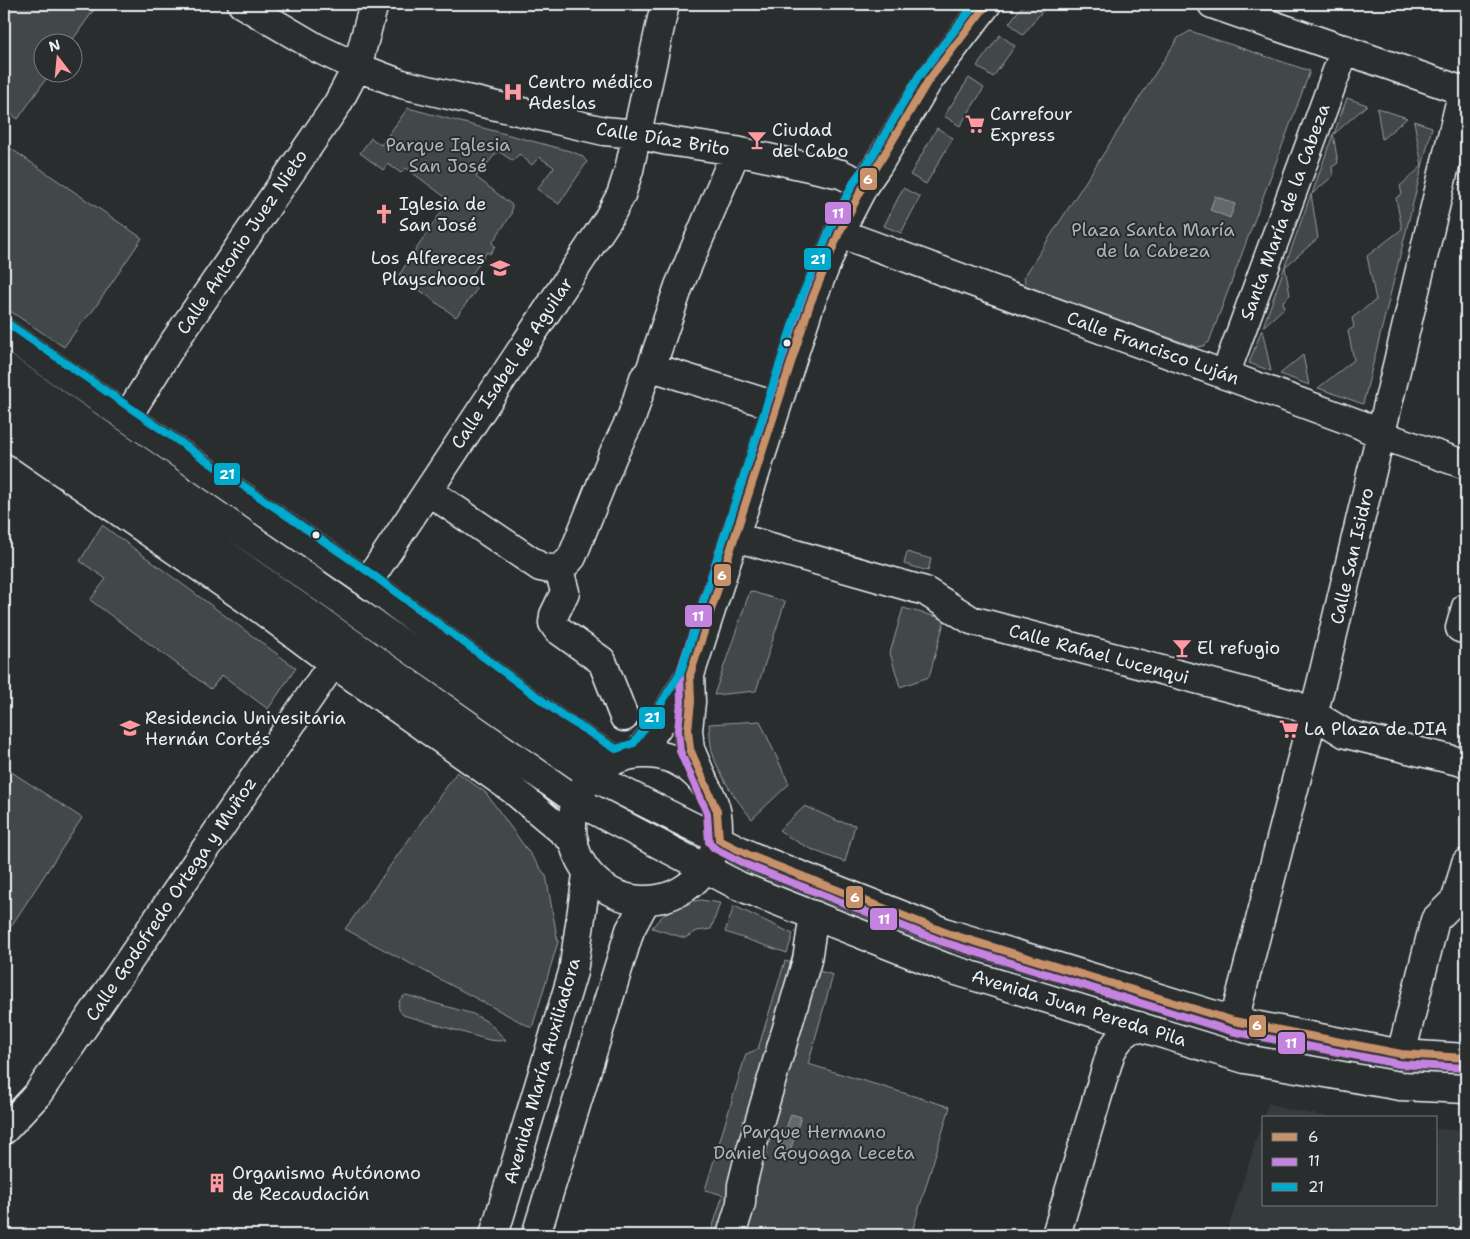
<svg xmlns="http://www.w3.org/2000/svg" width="1470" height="1239" viewBox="0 0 1470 1239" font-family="'Shantell Sans',sans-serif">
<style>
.built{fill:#363a3b}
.green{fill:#424648;stroke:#959ca0}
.water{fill:#63686b;stroke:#989fa3}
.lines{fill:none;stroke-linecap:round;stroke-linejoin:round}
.minor-casing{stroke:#e8f1f8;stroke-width:31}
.major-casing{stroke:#e8f1f8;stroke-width:31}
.highway-casing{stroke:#e8f1f8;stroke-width:31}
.minor{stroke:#2a2d2e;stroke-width:28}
.major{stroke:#2a2d2e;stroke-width:28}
.highway{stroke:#2a2d2e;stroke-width:28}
.bus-1-casing{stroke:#2a2d2e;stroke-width:11}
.bus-2-casing{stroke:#2a2d2e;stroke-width:11}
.bus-3-casing{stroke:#2a2d2e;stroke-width:11}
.bus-1{stroke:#c7916a;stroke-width:8}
.bus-2{stroke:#c483df;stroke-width:8}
.bus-3{stroke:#00a9ce;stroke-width:8}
.bus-dot{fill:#e8f1f8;stroke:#2a2d2e;stroke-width:2}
.labels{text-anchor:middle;stroke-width:4;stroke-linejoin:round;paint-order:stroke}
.poi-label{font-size:18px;fill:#e8f1f8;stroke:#2a2d2e;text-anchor:start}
.street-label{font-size:18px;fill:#e8f1f8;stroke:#2a2d2e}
.park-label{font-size:18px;fill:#aeb5ba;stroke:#2a2d2e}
.line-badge{stroke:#2a2d2e;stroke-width:2}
.badge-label{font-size:14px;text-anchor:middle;font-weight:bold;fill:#fff}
</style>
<rect width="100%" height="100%" fill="#2a2d2e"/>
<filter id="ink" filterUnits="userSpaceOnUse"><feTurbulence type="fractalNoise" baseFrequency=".02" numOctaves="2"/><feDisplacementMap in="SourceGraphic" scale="10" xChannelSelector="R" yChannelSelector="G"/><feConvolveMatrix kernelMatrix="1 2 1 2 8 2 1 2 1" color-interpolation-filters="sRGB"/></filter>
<g filter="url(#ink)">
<path class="built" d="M 1268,1103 L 1286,1109 L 1334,1118 L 1264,1118 L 1264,1205 L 1436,1205 L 1436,1129 L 1466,1131 L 1466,1235 L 1226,1235 Z"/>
<path class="green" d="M 4,4 L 98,4 L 71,42 L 42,42 L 42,72 L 50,73 L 18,119 L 4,109 Z
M 1024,4 L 1048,4 L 1023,35 L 1009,23 Z
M 1190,31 L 1310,71 L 1209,342 L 1203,346 L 1196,347 L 1026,288 L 1024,277 L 1178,38 Z
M 1000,35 L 1015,46 L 993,77 L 977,66 Z
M 969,78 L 984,88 L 960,126 L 944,116 Z
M 1347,98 L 1367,105 L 1334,134 Z
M 408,108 L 573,152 L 582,156 L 587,162 L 559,204 L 537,189 L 554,167 L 539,157 L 532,165 L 519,154 L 513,161 L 498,151 L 476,177 L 512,205 L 511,215 L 492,243 L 495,246 L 490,254 L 487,252 L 467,281 L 477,289 L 456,317 L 399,275 L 449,200 L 406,168 L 401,173 L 388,164 L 383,170 L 360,153 L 371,138 L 381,145 Z
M 1377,108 L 1407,118 L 1382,139 Z
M 1414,121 L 1432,127 L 1363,404 L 1318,388 L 1354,360 L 1348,331 L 1354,327 L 1352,318 L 1376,300 L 1367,256 L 1402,229 L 1396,198 L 1402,194 L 1400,186 L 1422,166 Z
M 937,128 L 953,138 L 926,184 L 910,175 Z
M 1333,134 L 1338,163 L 1332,167 L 1333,176 L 1312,194 Z
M 10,148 L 142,238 L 92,312 L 83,321 L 64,347 L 4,307 L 4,157 Z
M 903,188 L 920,197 L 901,233 L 884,226 Z
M 1311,194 L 1318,238 L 1285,267 L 1290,295 L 1283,301 L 1284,308 L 1263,327 Z
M 1262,329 L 1271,371 L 1249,363 Z
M 1303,355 L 1309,385 L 1280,374 Z
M 102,525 L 296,668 L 268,709 L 222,675 L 211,689 L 90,600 L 106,579 L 80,561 Z
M 907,552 L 931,559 L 928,571 L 904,564 Z
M 750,591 L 785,602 L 756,691 L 714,695 Z
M 903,608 L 945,619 L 929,677 L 900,687 L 890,653 Z
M 760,721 L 789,784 L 752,819 C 735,798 719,777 712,751 C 710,743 710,733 709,724 Z
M 4,767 L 82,818 L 4,937 Z
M 457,772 L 486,793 L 546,876 L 558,942 L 532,1028 L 345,929 Z
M 805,806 L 838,821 L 855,825 L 845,862 C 821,854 799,845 779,830 Z
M 701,900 L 720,903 L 711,929 L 697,931 L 685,938 L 652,928 C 665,910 680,902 701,900 Z
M 734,906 L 793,934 L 787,953 L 725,932 Z
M 785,961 L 833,975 L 808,1064 L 950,1107 L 911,1235 L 710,1235 L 723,1195 L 705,1190 L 746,1054 L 758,1049 Z
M 406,995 L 473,1014 L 488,1022 L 506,1040 L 498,1041 L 489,1040 L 403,1015 C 396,1008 397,999 406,995 Z"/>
<path class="water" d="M 1215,196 L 1235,204 L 1230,218 L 1210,210 Z
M 791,1114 L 801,1117 L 788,1157 L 778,1153 Z"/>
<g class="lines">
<defs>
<path id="minor" d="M 242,4 L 317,48 L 357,67 L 402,84 L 604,131 L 636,134 L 668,141 L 736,151 L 841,174 L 864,185
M 1212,4 L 1466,92
M 839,233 L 1359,424 L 1381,435 L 1466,465
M 4,333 L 367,583 L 557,724 L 615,760
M 650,371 L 656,369 L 661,370 L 776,406
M 1225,375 L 1345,49
M 127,417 L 172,345 L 338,103 L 357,67 L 374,4
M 4,432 L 262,610 L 333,663 L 512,789 L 574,841
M 428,491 L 540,567 C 555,571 563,569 572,557 L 613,455 L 632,416 L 644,378 L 650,371 L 679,286 L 736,151
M 735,537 L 925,591 L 971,620 L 1295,705 L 1313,714 L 1346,734 L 1466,763
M 559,569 L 565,592 L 554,615 L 553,623 L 557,629 L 602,661 L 624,717
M 367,583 L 608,219 L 621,195 L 629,170 L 665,4
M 1466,607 L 1460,628 L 1466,630
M 690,675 L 691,702 L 688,730 L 690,749 L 705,785
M 640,751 L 664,718 L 690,675 L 810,304 L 839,233 L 864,185 L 878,165 L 928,81 L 987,4
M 1234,1021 L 1321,684 L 1463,90
M 1401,1054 L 1435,920 L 1456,899 L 1466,863
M 4,1130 L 37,1095 L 333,663
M 731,1235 L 741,1203 L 742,1185 L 749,1157 L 807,960 L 814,915
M 1056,1235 L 1111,1052 C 1118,1039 1125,1031 1139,1026"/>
<path id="major" d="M 494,1235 L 573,972 L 587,875
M 536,1235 L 630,930 L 645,902"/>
<path id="highway" d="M 4,367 L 594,777 L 751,856 L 947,933 L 1234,1021 L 1401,1054 L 1466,1058
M 4,400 L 577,801 L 739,886 L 947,968 L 1245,1059 L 1400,1086 L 1466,1089
M572 827a73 73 0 1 1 146 0a73 73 0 1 1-146 0Z"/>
</defs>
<use href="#minor" class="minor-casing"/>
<use href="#major" class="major-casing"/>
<use href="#highway" class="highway-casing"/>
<use href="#minor" class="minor"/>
<use href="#major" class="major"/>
<use href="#highway" class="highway"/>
<defs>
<path id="bus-1" d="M 987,4 L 928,81 L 878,165 L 864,185 L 839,233 L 810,304 L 690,675 L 691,702 L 688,730 L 690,749 L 717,811 L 719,840 L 751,856 L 947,933 L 1234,1021 L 1401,1054 L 1466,1058"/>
<path id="bus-2" d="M 975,4 L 919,76 L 870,160 L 855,180 L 830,229 L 801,301 L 680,672 L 681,702 L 678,730 L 680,751 L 707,813 L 709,842 L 714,848 L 747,865 L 943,942 L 1231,1031 L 1399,1064 L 1465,1068"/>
<path id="bus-3" d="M 10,325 L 373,575 L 563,716 L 616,749 L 634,743 L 656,712 L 681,671 L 800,301 L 830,229 L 855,180 L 870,160 L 919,76 L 975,4"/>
</defs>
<use href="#bus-1" class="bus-1-casing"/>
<use href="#bus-2" class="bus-2-casing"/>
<use href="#bus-3" class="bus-3-casing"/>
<use href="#bus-1" class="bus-1"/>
<use href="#bus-2" class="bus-2"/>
<use href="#bus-3" class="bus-3"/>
</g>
</g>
<defs>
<symbol id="hospital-bare" viewBox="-9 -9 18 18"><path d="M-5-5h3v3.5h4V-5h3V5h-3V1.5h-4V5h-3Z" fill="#ff9aa2" stroke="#2a2d2e" stroke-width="2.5" paint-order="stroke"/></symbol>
<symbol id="supermarket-bare" viewBox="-9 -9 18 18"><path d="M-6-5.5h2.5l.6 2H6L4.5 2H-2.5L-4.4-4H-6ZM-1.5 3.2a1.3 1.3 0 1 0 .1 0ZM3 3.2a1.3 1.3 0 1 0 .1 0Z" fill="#ff9aa2" stroke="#2a2d2e" stroke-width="2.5" paint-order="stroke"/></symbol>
<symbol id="bar-bare" viewBox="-9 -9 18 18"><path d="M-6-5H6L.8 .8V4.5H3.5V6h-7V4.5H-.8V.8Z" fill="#ff9aa2" stroke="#2a2d2e" stroke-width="2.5" paint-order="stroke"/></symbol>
<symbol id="church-bare" viewBox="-9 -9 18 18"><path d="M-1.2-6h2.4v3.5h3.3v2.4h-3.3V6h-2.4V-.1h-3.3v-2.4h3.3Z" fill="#ff9aa2" stroke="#2a2d2e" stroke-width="2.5" paint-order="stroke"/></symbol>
<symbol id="school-bare" viewBox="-9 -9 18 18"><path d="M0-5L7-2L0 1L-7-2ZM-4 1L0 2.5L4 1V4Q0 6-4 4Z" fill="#ff9aa2" stroke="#2a2d2e" stroke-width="2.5" paint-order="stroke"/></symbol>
<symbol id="university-bare" viewBox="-9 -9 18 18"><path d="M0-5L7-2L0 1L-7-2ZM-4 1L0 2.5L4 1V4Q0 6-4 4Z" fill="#ff9aa2" stroke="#2a2d2e" stroke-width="2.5" paint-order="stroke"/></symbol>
<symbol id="building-bare" viewBox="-9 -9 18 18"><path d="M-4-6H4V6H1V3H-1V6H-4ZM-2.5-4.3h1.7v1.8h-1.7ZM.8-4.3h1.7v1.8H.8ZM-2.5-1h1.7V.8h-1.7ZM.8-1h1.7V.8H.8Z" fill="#ff9aa2" stroke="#2a2d2e" stroke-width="2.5" paint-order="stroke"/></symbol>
</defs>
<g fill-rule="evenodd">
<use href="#hospital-bare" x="499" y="78" width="28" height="28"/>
<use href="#supermarket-bare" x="961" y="110" width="28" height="28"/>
<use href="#bar-bare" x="743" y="126" width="28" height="28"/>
<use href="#church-bare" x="370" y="200" width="28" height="28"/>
<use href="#school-bare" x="486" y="254" width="28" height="28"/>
<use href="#bar-bare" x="1168" y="634" width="28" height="28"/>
<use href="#university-bare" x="116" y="714" width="28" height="28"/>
<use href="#supermarket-bare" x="1275" y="715" width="28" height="28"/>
<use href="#building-bare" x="203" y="1169" width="28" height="28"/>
</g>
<g class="bus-dot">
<circle cx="787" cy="343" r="4.5"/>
<circle cx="316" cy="535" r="4.5"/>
</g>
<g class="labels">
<g class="poi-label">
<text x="528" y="88">Centro médico<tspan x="528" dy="21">Adeslas</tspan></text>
<text x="990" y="120">Carrefour<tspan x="990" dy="21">Express</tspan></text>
<text x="772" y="136">Ciudad<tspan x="772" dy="21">del Cabo</tspan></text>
<text x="399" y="210">Iglesia de<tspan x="399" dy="21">San José</tspan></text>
<text x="485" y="264" text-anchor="end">Los Alfereces<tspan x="485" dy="21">Playschoool</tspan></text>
<text x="1197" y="654">El refugio</text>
<text x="145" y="724">Residencia Univesitaria<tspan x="145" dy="21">Hernán Cortés</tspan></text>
<text x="1304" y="735">La Plaza de DIA</text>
<text x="232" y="1179">Organismo Autónomo<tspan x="232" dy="21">de Recaudación</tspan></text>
</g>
<g class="street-label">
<text transform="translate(663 139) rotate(9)" y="6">Calle Díaz Brito</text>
<text transform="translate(1285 212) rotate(-70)" y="6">Santa María de la Cabeza</text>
<text transform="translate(242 242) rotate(-56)" y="6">Calle Antonio Juez Nieto</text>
<text transform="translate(1153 348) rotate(20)" y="6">Calle Francisco Luján</text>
<text transform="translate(512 363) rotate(-56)" y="6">Calle Isabel de Aguilar</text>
<text transform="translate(1352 556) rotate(-77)" y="6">Calle San Isidro</text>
<text transform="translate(1099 654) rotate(15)" y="6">Calle Rafael Lucenqui</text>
<text transform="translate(171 899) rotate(-56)" y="6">Calle Godofredo Ortega y Muñoz</text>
<text transform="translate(1079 1008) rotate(17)" y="6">Avenida Juan Pereda Pila</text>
<text transform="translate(542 1071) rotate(-74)" y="6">Avenida María Auxiliadora</text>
</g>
<g class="park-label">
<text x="448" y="151">Parque Iglesia<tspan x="448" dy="21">San José</tspan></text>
<text x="1153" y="236">Plaza Santa María<tspan x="1153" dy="21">de la Cabeza</tspan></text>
<text x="814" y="1138">Parque Hermano<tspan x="814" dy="21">Daniel Goyoaga Leceta</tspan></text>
</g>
</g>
<g class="line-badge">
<rect x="859" y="167" width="19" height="24" rx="5" fill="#c7916a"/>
<rect x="824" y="201" width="28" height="24" rx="5" fill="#c483df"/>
<rect x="803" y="247" width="29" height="24" rx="5" fill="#00a9ce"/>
<rect x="213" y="462" width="28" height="24" rx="5" fill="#00a9ce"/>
<rect x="713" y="563" width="19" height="24" rx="5" fill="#c7916a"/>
<rect x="684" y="604" width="29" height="24" rx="5" fill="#c483df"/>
<rect x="638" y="706" width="28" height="24" rx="5" fill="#00a9ce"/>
<rect x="845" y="885" width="19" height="24" rx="5" fill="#c7916a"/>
<rect x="869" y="907" width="29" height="24" rx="5" fill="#c483df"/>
<rect x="1248" y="1014" width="19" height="24" rx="5" fill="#c7916a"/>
<rect x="1277" y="1031" width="29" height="24" rx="5" fill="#c483df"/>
</g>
<g class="badge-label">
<text x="868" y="184">6</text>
<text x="838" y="218">11</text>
<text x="818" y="264">21</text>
<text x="227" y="479">21</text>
<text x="722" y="580">6</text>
<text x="698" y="621">11</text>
<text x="652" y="722">21</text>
<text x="855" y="902">6</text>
<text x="884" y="924">11</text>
<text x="1257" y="1030">6</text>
<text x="1291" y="1048">11</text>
</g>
<rect width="1470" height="1239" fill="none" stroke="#2a2d2e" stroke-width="20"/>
<rect x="10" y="10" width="1450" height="1219" fill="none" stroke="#e8f1f8" stroke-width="2" filter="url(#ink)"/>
<rect x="1262" y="1116" width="175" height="90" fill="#2a2d2e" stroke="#767b7f"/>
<rect x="1272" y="1133" width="25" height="8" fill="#c7916a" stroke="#767b7f"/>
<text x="1308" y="1142" font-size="15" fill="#e8f1f8">6</text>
<rect x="1272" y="1158" width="25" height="8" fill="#c483df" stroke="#767b7f"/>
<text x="1308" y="1166" font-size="15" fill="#e8f1f8">11</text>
<rect x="1272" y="1183" width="25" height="8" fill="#00a9ce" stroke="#767b7f"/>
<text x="1308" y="1192" font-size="15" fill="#e8f1f8">21</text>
<g transform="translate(58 58) rotate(344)"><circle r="24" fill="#2a2d2e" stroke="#767b7f"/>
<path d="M0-4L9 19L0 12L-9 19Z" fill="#ff9aa2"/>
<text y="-8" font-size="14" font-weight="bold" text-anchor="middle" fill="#e8f1f8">N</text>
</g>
</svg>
